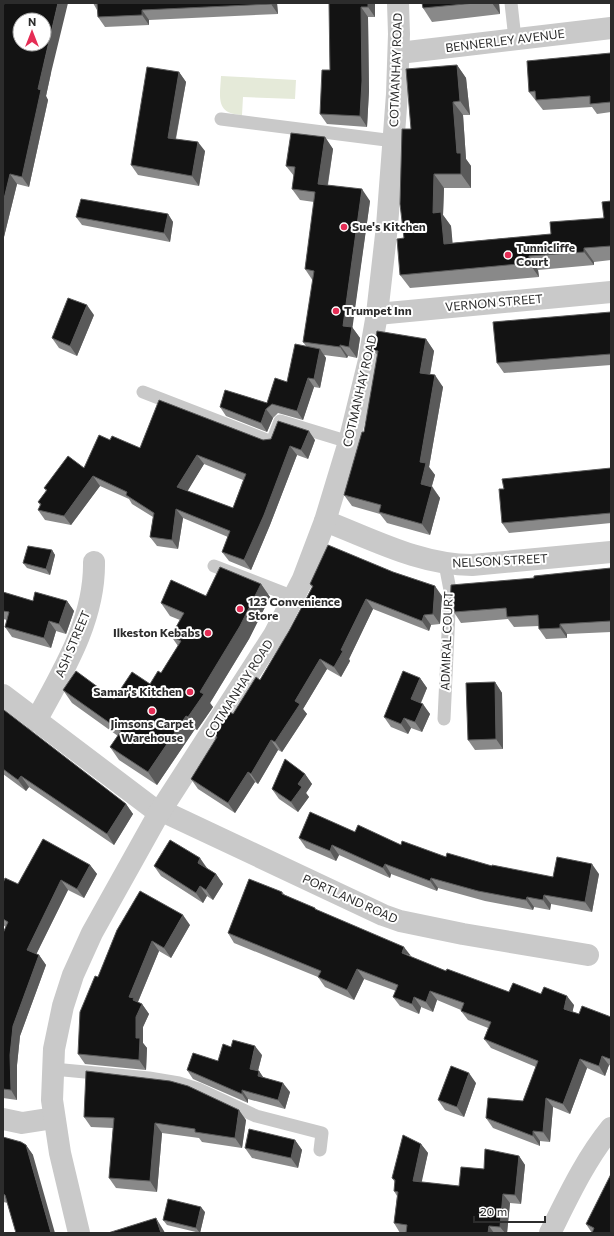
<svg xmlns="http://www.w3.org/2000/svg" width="614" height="1236" viewBox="0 0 614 1236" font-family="Commissioner,sans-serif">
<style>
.green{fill:#e5ead9}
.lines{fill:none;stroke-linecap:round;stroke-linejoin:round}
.service{stroke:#c9c9c9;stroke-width:13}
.minor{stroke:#c9c9c9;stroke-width:22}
.tertiary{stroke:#c9c9c9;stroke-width:22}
.wall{fill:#898989;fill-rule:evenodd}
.shaded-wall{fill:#5a5a5a}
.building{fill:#131313;stroke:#5a5a5a;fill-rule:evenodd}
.poi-dot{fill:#e52d55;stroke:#fff;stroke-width:1.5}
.labels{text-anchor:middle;stroke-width:4;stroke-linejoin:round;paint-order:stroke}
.street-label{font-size:12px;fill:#2c2c2c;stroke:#fff}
.poi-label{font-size:12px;font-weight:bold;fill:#2c2c2c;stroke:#fff;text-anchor:start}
</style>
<rect width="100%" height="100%" fill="#fff"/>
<path class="green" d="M 221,76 L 296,80 L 295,99 L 243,97 L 242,115 C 215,114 220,97 221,76 Z"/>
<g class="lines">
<path class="service" d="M 511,3 L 515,39
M 221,119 L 394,141
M 143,392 L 272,442 L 280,421 L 349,442
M 214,566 L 294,597
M 444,719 L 450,590 L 445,564
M 53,1069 L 149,1078 L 179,1083 L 198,1089 L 256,1116 L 322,1133 L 320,1150"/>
<path class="minor" d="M 399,53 L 611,28
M 377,314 L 611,292
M 325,521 C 372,539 420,565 472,565 L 611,552
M 3,695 L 159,813
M 36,721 C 63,671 95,620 94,562
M 160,810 L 383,915 L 400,921 L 463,934 L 588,955
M 3,1119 L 22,1123 L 54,1118
M 550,1233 C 568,1197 585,1160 611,1128"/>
<path class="tertiary" d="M 79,1233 L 60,1153 L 52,1100 L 54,1049 L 63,1006 L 73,975 L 92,933 L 159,813 L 274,635 L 303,579 L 325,521 L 349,442 L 369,360 L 377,314 L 387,226 L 397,94 L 399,34 L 398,3"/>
</g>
<path class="wall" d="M 93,3 L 278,3 L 277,3 L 278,14 L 149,20 L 149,25 L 105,27 L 98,17 L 97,10 Z
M 329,3 L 375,3 L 375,17 L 368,17 L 369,91 L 367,127 L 327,124 L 320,114 L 330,70 Z
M 422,3 L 499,3 L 500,14 L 432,22 L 423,8 Z
M 3,8 L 51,73 L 46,96 L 48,100 L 29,187 L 17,184 L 3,241 Z
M 611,53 L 611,112 L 597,114 L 592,107 L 543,110 L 529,92 Z
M 457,65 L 466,78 L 470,115 L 463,115 L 466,159 L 471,166 L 471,188 L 444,188 L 443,215 L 451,226 L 452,243 L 551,234 L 604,218 L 611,201 L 611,260 L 594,262 L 594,265 L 538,270 L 539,277 L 410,288 L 400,275 L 404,238 L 411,129 Z
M 179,72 L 186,82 L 176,139 L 205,151 L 199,186 L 138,175 L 131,165 Z
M 325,137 L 333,149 L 328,185 L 370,201 L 352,327 L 360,338 L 357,358 L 348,356 L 347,358 L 324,355 L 326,358 L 320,388 L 314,387 L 303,420 L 278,413 L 273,418 L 267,432 L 226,416 L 220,407 L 267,403 L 287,382 L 306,346 L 303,342 L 313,281 L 305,269 L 314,202 L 300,200 L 292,189 L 294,176 L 286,166 Z
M 168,214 L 173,222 L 170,242 L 82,225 L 76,217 Z
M 611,312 L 611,365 L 504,373 L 497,363 Z
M 94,315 L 77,356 L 59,348 L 52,338 Z
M 426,339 L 434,351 L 430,375 L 443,387 L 429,467 L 435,475 L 432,486 L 440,498 L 430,535 L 387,523 L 380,514 L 352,506 L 344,495 L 364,432 L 378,356 L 373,350 Z
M 110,440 L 140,448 L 263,440 L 315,440 L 308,459 L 297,455 L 270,525 L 251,570 L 229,561 L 222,552 L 228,537 L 183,518 L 178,549 L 157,546 L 150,537 L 153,517 L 132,504 L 129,499 L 100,486 L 71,525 L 45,520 L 38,510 L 40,505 L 38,502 L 46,491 L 44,488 L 84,468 ZM 204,464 L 243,480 L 233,508 L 187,491 Z
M 611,468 L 611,523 L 509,533 L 502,523 L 504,489 Z
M 52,550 L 55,555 L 50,575 L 27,568 L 23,563 Z
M 611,568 L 611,632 L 567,634 L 567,638 L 546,639 L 539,629 L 539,626 L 514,627 L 508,619 L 461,623 L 450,606 L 534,578 Z
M 261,584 L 270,597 L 249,639 L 210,703 L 213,707 L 197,730 L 195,729 L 157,785 L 119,760 L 110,747 L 118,736 L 72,703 L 63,690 L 114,699 L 150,684 L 161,673 L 178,646 L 171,636 L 180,620 L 170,616 L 161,603 L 206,596 Z
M 310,584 L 442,596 L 440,624 L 431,625 L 429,631 L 373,609 L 349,659 L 350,661 L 341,677 L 327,669 L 303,709 L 307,714 L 282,752 L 278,750 L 258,784 L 255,782 L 235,813 L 198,789 L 191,779 L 216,740 L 212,734 L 233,714 L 260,680 L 289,631 L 312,587 Z
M 3,592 L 33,601 L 67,601 L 74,611 L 66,634 L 56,631 L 51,648 L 12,637 L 5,627 L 7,620 L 3,619 Z
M 420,678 L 427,688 L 421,703 L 430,714 L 422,732 L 411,728 L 408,734 L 391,727 L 384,717 Z
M 495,682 L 502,693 L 503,749 L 475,750 L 468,740 Z
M 3,711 L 126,804 L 133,814 L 114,845 L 29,787 L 26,791 L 3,774 Z
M 305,774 L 312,784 L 306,793 L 309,797 L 298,812 L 279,799 L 272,789 Z
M 355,832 L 446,857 L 492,866 L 553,877 L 599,874 L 592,912 L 551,904 L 550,910 L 534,907 L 533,910 L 485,901 L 438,888 L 437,891 L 391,874 L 390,878 L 339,855 L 336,861 L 306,848 L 299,838 Z
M 90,865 L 97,874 L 84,898 L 68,890 L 36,954 L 39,955 L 46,965 L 20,1036 L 17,1065 L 17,1100 L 3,1098 L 3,933 L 6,927 L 3,925 L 3,883 L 18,884 Z
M 154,866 L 207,868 L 216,874 L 223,884 L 213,900 L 207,896 L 203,903 L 161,876 Z
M 282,892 L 285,895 L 411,957 L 446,971 L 509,992 L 541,994 L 574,1005 L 572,1012 L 579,1014 L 611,1017 L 611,1066 L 609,1065 L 605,1076 L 587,1068 L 570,1114 L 553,1107 L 550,1142 L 540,1141 L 540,1146 L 493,1128 L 486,1118 L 523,1101 L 536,1067 L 491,1048 L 484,1039 L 488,1028 L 468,1020 L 461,1011 L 461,1010 L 437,1000 L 433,1012 L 421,1007 L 419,1014 L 400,1006 L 393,997 L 396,991 L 364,979 L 354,1000 L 325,987 L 318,977 L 234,943 L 228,933 Z
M 190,925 L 171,958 L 159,951 L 138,1002 L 142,1004 L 149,1014 L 143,1027 L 143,1043 L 147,1048 L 146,1070 L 85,1064 L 78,1054 L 98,977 L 117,930 Z
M 262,1055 L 258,1071 L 259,1071 L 263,1077 L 290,1092 L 285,1109 L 248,1099 L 248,1103 L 193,1079 L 187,1070 L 218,1061 Z
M 476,1083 L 464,1117 L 445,1110 L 438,1100 Z
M 84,1117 L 246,1120 L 242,1148 L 202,1142 L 199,1138 L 162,1133 L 157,1192 L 116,1188 L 109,1178 L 113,1128 L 91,1127 Z
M 3,1137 L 26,1145 L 33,1155 L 8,1203 L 3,1202 Z
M 295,1140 L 302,1150 L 298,1168 L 252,1158 L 245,1148 Z
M 421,1144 L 428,1153 L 421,1182 L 459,1186 L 484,1169 L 519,1156 L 525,1165 L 521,1204 L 510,1203 L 507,1233 L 400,1233 L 394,1223 L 397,1196 L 394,1191 L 395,1182 L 392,1178 Z
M 205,1212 L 200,1233 L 167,1225 L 163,1220 Z
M 586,1224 L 611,1233 L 592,1233 Z"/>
<path class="shaded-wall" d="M 58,3 L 68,3 L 51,73 L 46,96 L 48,100 L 29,187 L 22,177 L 38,89 L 44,63 Z
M 271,3 L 277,3 L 278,14 L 271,4 Z
M 368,3 L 375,3 L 375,17 L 368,7 Z
M 492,3 L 499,3 L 500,14 Z
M 361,7 L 368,17 L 369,91 L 367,127 L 360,116 Z
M 142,10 L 149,20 L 149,25 L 142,15 Z
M 457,65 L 466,78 L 470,115 L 460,101 Z
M 179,72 L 186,82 L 174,147 L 168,138 Z
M 453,102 L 463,115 L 466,159 L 471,166 L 471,188 L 461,174 L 457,153 Z
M 325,137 L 333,149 L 326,195 L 318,184 Z
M 198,142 L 205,151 L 199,186 L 192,176 Z
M 10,174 L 17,184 L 3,241 L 3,203 Z
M 434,174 L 444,188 L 443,215 L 451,226 L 454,257 L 444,244 L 433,213 Z
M 362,189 L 370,201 L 352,331 L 352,327 L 360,338 L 357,358 L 349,347 L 343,326 Z
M 168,214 L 173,222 L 170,242 L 164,233 Z
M 584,248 L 594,262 L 594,265 L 584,252 Z
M 529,256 L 538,270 L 539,277 L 529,263 Z
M 87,305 L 94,315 L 77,356 L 70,346 Z
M 426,339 L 434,351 L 428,385 L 420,373 Z
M 340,345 L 348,356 L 347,358 L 340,347 Z
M 320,349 L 326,358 L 320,388 L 314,379 Z
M 435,375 L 443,387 L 429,467 L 435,475 L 429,495 L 421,484 L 420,462 Z
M 308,378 L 314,387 L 303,420 L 297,411 Z
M 266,409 L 273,418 L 267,432 L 261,423 Z
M 309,431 L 315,440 L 308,459 L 301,450 Z
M 290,446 L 297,455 L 270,525 L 251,570 L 244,560 Z
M 197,455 L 204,464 L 184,497 L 177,487 Z
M 93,476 L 100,486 L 71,525 L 64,516 Z
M 432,487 L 440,498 L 430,535 L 422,524 Z
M 176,509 L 183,518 L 178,549 L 172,540 Z
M 52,550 L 55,555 L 50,575 L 46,569 Z
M 261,584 L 270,597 L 249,639 L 210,703 L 213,707 L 197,730 L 188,717 L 200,692 Z
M 435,586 L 442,596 L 440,624 L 433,614 Z
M 454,597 L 454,612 L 457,617 L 450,606 Z
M 366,599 L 373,609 L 349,659 L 350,661 L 341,677 L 334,667 L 341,650 Z
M 67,601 L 74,611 L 66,634 L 59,624 Z
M 424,615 L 431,625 L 429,631 L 422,621 Z
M 49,621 L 56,631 L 51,648 L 44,638 Z
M 560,624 L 567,634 L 567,638 L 560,628 Z
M 320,659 L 327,669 L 303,709 L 307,714 L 282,752 L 275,742 L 295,701 Z
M 420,678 L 427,688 L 418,709 L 411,699 Z
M 495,682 L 502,693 L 503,749 L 496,739 Z
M 423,704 L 430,714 L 422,732 L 415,722 Z
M 186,716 L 195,729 L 157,785 L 148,772 Z
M 404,718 L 411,728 L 408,734 L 401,724 Z
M 271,740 L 278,750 L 258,784 L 251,774 Z
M 248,772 L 255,782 L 235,813 L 228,803 Z
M 305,774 L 312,784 L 306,793 L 309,797 L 298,812 L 291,802 L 298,784 Z
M 21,776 L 29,787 L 26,791 L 18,780 Z
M 126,804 L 133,814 L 114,845 L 107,834 Z
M 332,845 L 339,855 L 336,861 L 330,851 Z
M 200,858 L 207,868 L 205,873 L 198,863 Z
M 385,864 L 391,874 L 390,878 L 383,868 Z
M 592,864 L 599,874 L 592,912 L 585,902 Z
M 90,865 L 97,874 L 84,898 L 77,889 Z
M 216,874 L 223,884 L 213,900 L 206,890 Z
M 431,878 L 438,888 L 437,891 L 430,881 Z
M 61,880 L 68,890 L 34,959 L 27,950 Z
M 200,886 L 207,896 L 203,903 L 196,893 Z
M 544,895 L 551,904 L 550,910 L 543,900 Z
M 527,897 L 534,907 L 533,910 L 526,900 Z
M 183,915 L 190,925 L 171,958 L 164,948 Z
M 152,941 L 159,951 L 137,1004 L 142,1004 L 149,1014 L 143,1027 L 143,1043 L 147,1048 L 146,1070 L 139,1060 L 136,1038 L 136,1017 L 129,997 Z
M 404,947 L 411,956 L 402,953 Z
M 39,955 L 46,965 L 20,1036 L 17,1065 L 17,1100 L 11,1090 L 10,1055 L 13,1026 Z
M 357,969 L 364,979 L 354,1000 L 347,990 Z
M 430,991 L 437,1000 L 433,1012 L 426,1002 Z
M 567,996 L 574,1005 L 571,1019 L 564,1009 Z
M 414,997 L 421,1007 L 419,1014 L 412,1004 Z
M 255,1046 L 262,1055 L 256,1078 L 250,1069 Z
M 602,1056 L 609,1065 L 605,1076 L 599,1066 Z
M 580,1059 L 587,1068 L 570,1114 L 563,1104 Z
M 259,1071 L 265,1080 L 258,1076 Z
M 469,1073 L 476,1083 L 464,1117 L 457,1107 Z
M 283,1083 L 290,1092 L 285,1109 L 278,1100 Z
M 242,1090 L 248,1099 L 248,1103 L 242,1094 Z
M 546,1098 L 553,1107 L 550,1142 L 543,1132 Z
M 239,1110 L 246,1120 L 242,1148 L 235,1138 Z
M 155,1123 L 162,1133 L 157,1192 L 150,1181 Z
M 533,1131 L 540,1141 L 540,1146 L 533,1136 Z
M 295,1140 L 302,1150 L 298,1168 L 291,1158 Z
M 421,1144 L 428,1153 L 420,1190 L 413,1181 Z
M 26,1145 L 33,1155 L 55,1233 L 51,1233 Z
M 519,1156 L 525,1165 L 521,1204 L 515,1195 Z
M 503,1194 L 510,1203 L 507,1233 L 505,1233 L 500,1227 Z
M 201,1207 L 205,1212 L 200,1233 L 196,1228 Z
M 156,1218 L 164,1231 L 165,1233 L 161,1233 Z
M 489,1226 L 494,1233 L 488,1233 Z"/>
<path class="building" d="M 4,3 L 58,3 L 44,63 L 38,89 L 41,90 L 22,177 L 10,174 L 3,203 L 3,8 ZM 20,20 L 44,20 L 44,44 L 20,44 Z
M 97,3 L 271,3 L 271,4 L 142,10 L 142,15 L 98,17 Z
M 329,3 L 368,3 L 368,7 L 361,7 L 362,81 L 360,116 L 320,114 L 322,70 L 330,70 Z
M 422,3 L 475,3 L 423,8 Z
M 611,53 L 611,102 L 590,104 L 590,96 L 536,100 L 535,91 L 529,92 L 527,61 Z
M 457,65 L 460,101 L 453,102 L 457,153 L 461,153 L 461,174 L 434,174 L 433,213 L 441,212 L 444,244 L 551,234 L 550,222 L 604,218 L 602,202 L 611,201 L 611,246 L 584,248 L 584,252 L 529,256 L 529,263 L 400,275 L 397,239 L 404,238 L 400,204 L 402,129 L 411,129 L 406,69 Z
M 147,67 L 179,72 L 168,138 L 198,142 L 192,176 L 131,165 Z
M 291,133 L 325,137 L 318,184 L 362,189 L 343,326 L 352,327 L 349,347 L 340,345 L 340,347 L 303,342 L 314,271 L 305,269 L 315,192 L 292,189 L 295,167 L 286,166 Z
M 81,199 L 168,214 L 164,233 L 76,217 Z
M 68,298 L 87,305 L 70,346 L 52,338 Z
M 611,312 L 611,354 L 497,363 L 493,322 Z
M 377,331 L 426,339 L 420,373 L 435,375 L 420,462 L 426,463 L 421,484 L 432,487 L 422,524 L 379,512 L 381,505 L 344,495 L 362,432 L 364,432 L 378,351 L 373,350 Z
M 295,344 L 320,349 L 314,379 L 308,378 L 297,411 L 272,404 L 266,409 L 261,423 L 220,407 L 225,390 L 267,403 L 275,378 L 287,382 Z
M 159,400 L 263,440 L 271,439 L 278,421 L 309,431 L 301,450 L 290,446 L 264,515 L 244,560 L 222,552 L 230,531 L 176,509 L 172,540 L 150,537 L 154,513 L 126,495 L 127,492 L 93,476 L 64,516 L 38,510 L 41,504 L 38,502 L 47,490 L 44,488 L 68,456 L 84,468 L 99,435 L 110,440 L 112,436 L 140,448 ZM 197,455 L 246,474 L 233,508 L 177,487 Z
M 611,468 L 611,513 L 502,523 L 499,489 L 504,489 L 502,479 Z
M 328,545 L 393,572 L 435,586 L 433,614 L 424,615 L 422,621 L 366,599 L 341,650 L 343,651 L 334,667 L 320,659 L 295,701 L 300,704 L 275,742 L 271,740 L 251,774 L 248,772 L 228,803 L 191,779 L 217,737 L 212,734 L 227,710 L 233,714 L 256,677 L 260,680 L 289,631 L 313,586 L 310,584 Z
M 28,546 L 52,550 L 46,569 L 23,563 Z
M 220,567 L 261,584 L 240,626 L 200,692 L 204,694 L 188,717 L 186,716 L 148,772 L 110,747 L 121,731 L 63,690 L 76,671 L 114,699 L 132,672 L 150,684 L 158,671 L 161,673 L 181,641 L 171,636 L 184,613 L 161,603 L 171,580 L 206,596 Z
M 611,568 L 611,621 L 560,624 L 560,628 L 539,629 L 538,615 L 507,617 L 506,608 L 454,612 L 454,597 L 450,606 L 451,585 L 534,578 L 534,576 Z
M 3,592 L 33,601 L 35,592 L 67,601 L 59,624 L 49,621 L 44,638 L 5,627 L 9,612 L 3,611 Z
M 403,671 L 420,678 L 411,699 L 423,704 L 415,722 L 404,718 L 401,724 L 384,717 Z
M 495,682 L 496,739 L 468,740 L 466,683 Z
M 4,710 L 126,804 L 107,834 L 21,776 L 18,780 L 3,769 L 3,711 Z
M 285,759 L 305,774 L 298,784 L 302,787 L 291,802 L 272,789 Z
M 310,812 L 355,832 L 358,825 L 401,845 L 402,841 L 446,857 L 447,853 L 492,866 L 492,865 L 553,877 L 557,857 L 592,864 L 585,902 L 544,895 L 543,900 L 527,897 L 526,900 L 478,891 L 431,878 L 430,881 L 385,864 L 383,868 L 332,845 L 330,851 L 299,838 Z
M 43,839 L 90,865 L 77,889 L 61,880 L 27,950 L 39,955 L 13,1026 L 10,1055 L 11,1090 L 3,1089 L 3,933 L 8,922 L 3,919 L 3,883 L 5,878 L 18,884 Z
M 170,840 L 200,858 L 198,863 L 216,874 L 206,890 L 200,886 L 196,893 L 154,866 Z
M 249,879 L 282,892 L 282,894 L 315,908 L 315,909 L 404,947 L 402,953 L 446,971 L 447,969 L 509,992 L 513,983 L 541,994 L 544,987 L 567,996 L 564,1009 L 579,1014 L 582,1006 L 611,1017 L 611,1056 L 610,1059 L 602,1056 L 599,1066 L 580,1059 L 563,1104 L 546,1098 L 543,1132 L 533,1131 L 533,1136 L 486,1118 L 488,1098 L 523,1101 L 538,1061 L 484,1039 L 491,1022 L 461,1011 L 464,1003 L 430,991 L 426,1002 L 414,997 L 412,1004 L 393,997 L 398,985 L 357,969 L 347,990 L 318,977 L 321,971 L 228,933 Z
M 140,891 L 183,915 L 164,948 L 152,941 L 129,997 L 134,998 L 133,1000 L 142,1004 L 136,1017 L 136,1038 L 140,1038 L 139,1060 L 78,1054 L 80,1012 L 95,976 L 98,977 L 117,930 Z
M 233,1040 L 255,1046 L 250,1069 L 259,1071 L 258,1076 L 283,1083 L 278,1100 L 242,1090 L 242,1094 L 187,1070 L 193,1053 L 218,1061 L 223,1044 L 231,1047 Z
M 451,1066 L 469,1073 L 457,1107 L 438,1100 Z
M 86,1071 L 170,1081 L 188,1086 L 239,1110 L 235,1138 L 195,1132 L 195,1129 L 155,1123 L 150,1181 L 109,1178 L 114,1118 L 84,1117 Z
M 249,1129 L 295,1140 L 291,1158 L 245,1148 Z
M 403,1135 L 421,1144 L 413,1181 L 459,1186 L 461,1167 L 484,1169 L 485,1149 L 519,1156 L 515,1195 L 503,1194 L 500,1227 L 489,1226 L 488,1233 L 406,1233 L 407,1225 L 394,1223 L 398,1192 L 394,1191 L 395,1180 L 392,1178 Z
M 3,1137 L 21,1142 L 26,1145 L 51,1233 L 16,1233 L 5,1195 L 3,1194 Z
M 611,1174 L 611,1233 L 592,1233 L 594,1228 L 586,1224 Z
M 168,1199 L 201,1207 L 196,1228 L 163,1220 Z
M 156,1218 L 161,1233 L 108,1233 Z"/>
<g class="poi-dot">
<circle cx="344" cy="227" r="4"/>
<circle cx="508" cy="255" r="4"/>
<circle cx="336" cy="311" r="4"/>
<circle cx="240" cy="609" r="4"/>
<circle cx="208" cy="633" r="4"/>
<circle cx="190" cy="692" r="4"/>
<circle cx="152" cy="711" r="4"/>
</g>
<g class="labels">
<g class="street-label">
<text transform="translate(505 41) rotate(-7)" y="4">BENNERLEY AVENUE</text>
<text transform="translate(396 70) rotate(-88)" y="4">COTMANHAY ROAD</text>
<text transform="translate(494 303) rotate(-5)" y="4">VERNON STREET</text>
<text transform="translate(360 391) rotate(-77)" y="4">COTMANHAY ROAD</text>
<text transform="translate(500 561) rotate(-3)" y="4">NELSON STREET</text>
<text transform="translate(447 641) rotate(-88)" y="4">ADMIRAL COURT</text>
<text transform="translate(73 644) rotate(-67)" y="4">ASH STREET</text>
<text transform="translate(239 689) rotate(-57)" y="4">COTMANHAY ROAD</text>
<text transform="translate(350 899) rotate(24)" y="4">PORTLAND ROAD</text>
</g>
<g class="poi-label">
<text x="352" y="231">Sue's Kitchen</text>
<text x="516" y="252">Tunnicliffe<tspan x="516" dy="14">Court</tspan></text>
<text x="344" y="315">Trumpet Inn</text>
<text x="248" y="606">123 Convenience<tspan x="248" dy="14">Store</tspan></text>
<text x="200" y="637" text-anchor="end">Ilkeston Kebabs</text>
<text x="182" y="696" text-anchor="end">Samar's Kitchen</text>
<text x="152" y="728" text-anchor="middle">Jimsons Carpet<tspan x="152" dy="14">Warehouse</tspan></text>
</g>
</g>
<rect width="614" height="1236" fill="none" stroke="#2c2c2c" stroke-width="8"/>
<g transform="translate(32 32)"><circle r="19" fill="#ffffff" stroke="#ababab"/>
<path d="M0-3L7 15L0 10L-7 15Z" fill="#e52d55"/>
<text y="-6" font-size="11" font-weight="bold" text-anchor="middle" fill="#2c2c2c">N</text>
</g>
<path d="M474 1216v6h71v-6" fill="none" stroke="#2c2c2c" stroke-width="2"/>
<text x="480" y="1216" font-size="12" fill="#2c2c2c" stroke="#ffffff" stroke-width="3" paint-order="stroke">20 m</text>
</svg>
